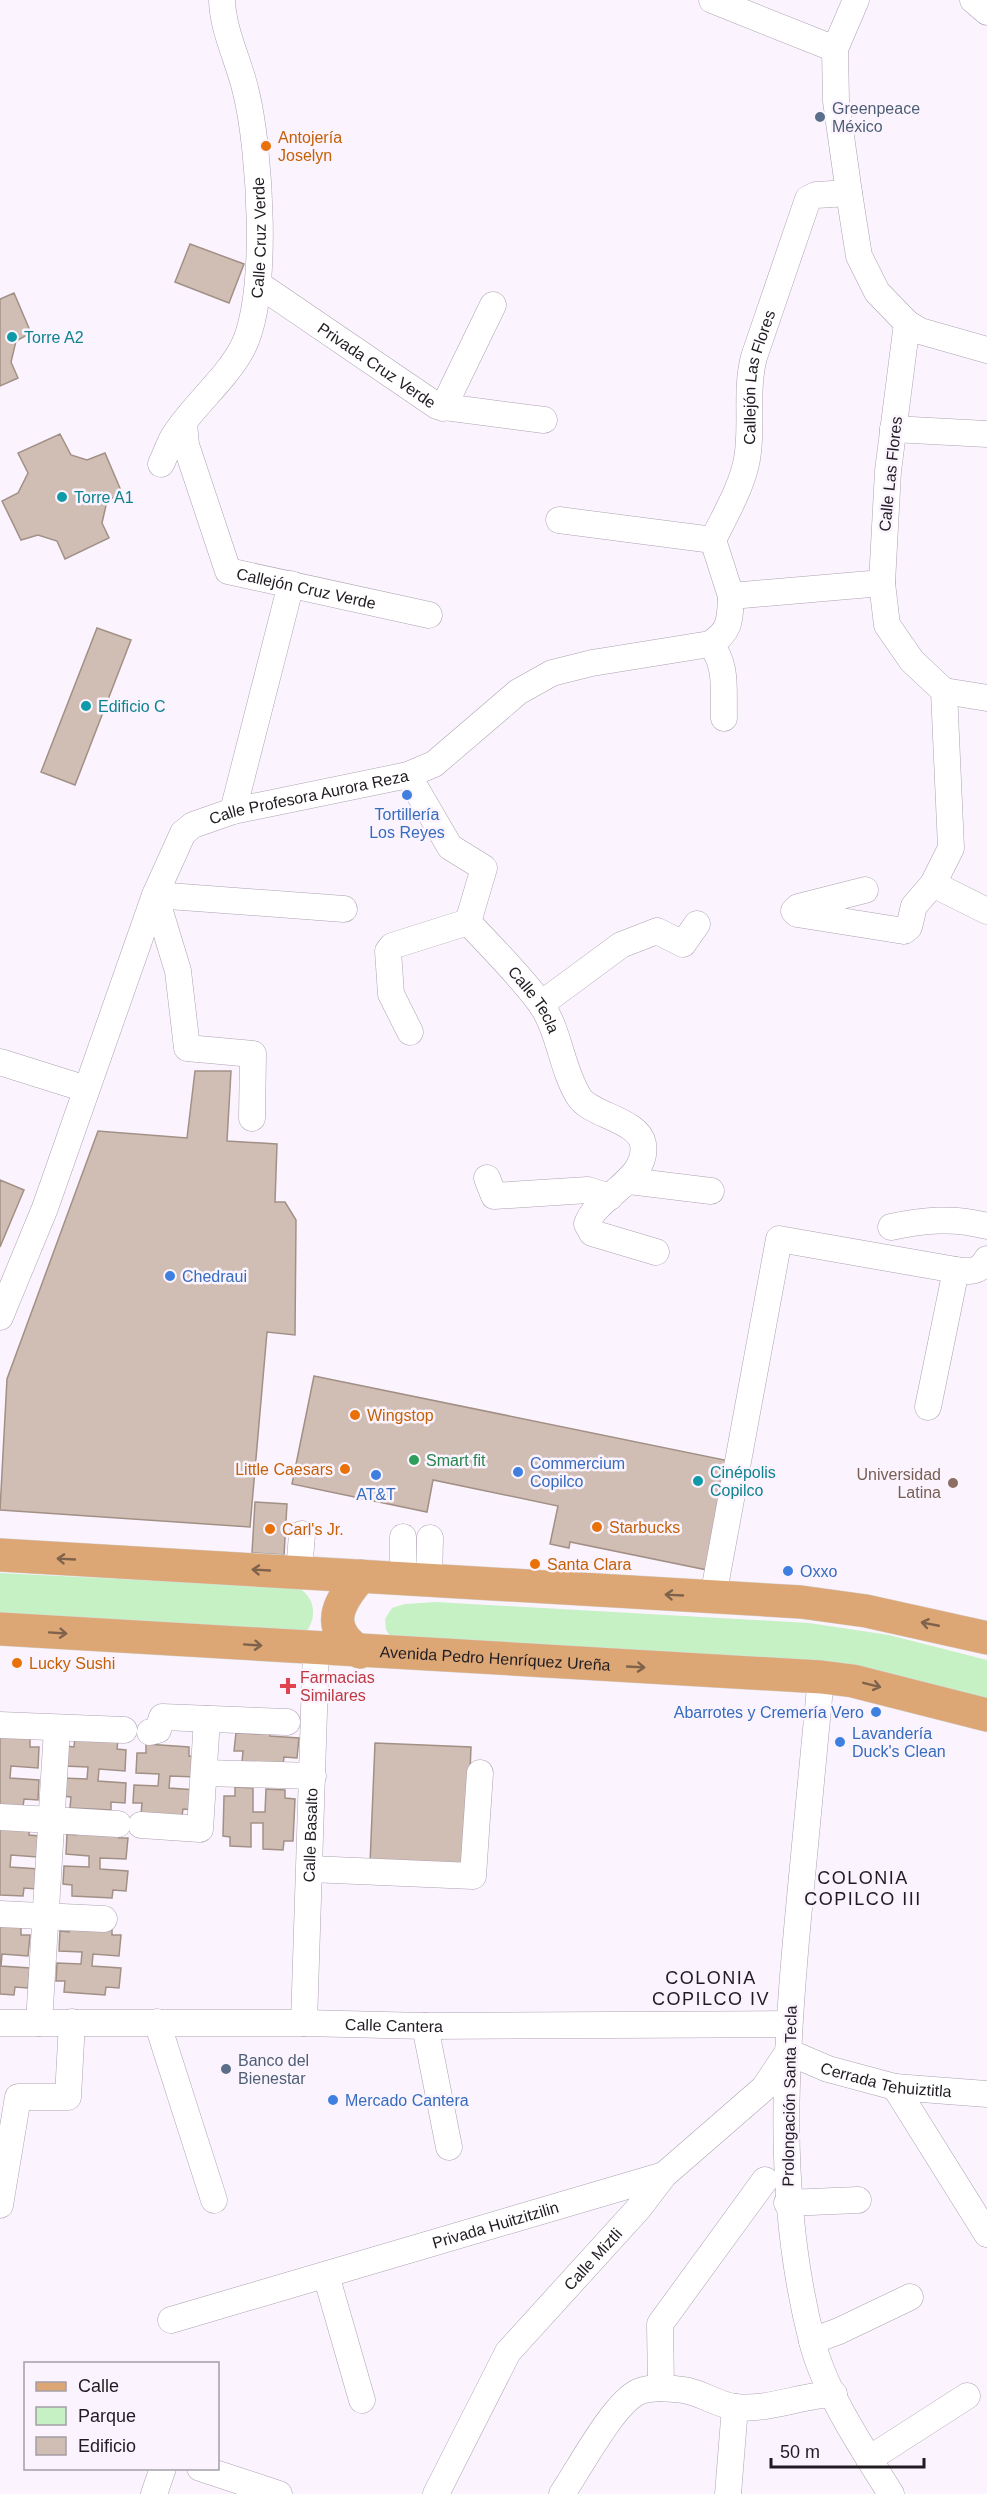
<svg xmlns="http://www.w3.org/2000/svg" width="987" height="2494" viewBox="0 0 987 2494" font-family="Helvetica,sans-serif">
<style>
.green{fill:#c6f1c4}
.building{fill:#d0bdb4;stroke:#a29086;stroke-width:1.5}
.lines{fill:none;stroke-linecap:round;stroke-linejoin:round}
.minor-casing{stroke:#ada1b1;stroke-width:27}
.major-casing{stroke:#d7d6d7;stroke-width:34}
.minor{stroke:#fff;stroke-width:26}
.major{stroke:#dca775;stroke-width:33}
.oneway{stroke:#7e624c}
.service-dot{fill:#5c6f8a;stroke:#fbf4fe;stroke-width:2}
.food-dot{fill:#e8710a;stroke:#fbf4fe;stroke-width:2}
.culture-dot{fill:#0f9aa8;stroke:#fbf4fe;stroke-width:2}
.shop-dot{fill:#3f7fe0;stroke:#fbf4fe;stroke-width:2}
.leisure-dot{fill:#2e9e5b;stroke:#fbf4fe;stroke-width:2}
.education-dot{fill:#8d6e63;stroke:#fbf4fe;stroke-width:2}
.health-dot{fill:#e0444e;stroke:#fbf4fe;stroke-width:2}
.labels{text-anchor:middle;stroke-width:5;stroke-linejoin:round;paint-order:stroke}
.service-label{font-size:16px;fill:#4e5e75;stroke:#fbf4fe;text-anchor:start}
.food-label{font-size:16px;fill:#c56008;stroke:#fbf4fe;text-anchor:start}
.street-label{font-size:16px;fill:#211c22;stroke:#fbf4fe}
.culture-label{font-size:16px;fill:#0d838f;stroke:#fbf4fe;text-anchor:start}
.shop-label{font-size:16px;fill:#366cbe;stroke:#fbf4fe;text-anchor:start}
.leisure-label{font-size:16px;fill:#27864d;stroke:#fbf4fe;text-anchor:start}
.education-label{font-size:16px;fill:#785e54;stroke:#fbf4fe;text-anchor:end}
.health-label{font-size:16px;fill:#be3a42;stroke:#fbf4fe;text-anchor:start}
.neighbourhood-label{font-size:18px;letter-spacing:1.5px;fill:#211c22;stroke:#fbf4fe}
</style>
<rect width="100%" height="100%" fill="#fbf4fe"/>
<path class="green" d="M 0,1573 L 299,1588 C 318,1600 317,1623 301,1637 L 0,1620 Z
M 436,1602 L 809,1623 L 889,1635 L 987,1660 L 987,1700 L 393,1640 L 386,1630 L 385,1619 L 392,1608 L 405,1604 Z"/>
<path class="building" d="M 190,244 L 244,264 L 229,303 L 175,282 Z
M 14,293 L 31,333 L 16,341 L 11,362 L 18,378 L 0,386 L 0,299 Z
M 60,434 L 71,455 L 87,460 L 105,453 L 122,493 L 107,501 L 102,523 L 109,538 L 65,559 L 57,541 L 38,535 L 21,540 L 2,501 L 18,493 L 28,473 L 18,453 Z
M 97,628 L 131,640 L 75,785 L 41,772 Z
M 195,1071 L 231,1071 L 227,1141 L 277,1144 L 275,1202 L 285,1202 L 296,1220 L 295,1335 L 267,1332 L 250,1527 L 0,1510 L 7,1379 L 98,1131 L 187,1138 Z
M 0,1180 L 24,1190 L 0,1247 Z
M 314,1376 L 744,1464 L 722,1573 L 570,1542 L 569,1548 L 550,1544 L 558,1506 L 433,1480 L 427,1512 L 292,1484 Z
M 255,1502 L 287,1504 L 284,1555 L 252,1553 Z
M 261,1724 L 271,1725 L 270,1736 L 299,1738 L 297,1758 L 284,1757 L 283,1765 L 242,1762 L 243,1751 L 234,1751 L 236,1733 L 260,1734 Z
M 0,1735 L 30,1737 L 30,1747 L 39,1747 L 38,1768 L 11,1766 L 10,1778 L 39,1780 L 38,1800 L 24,1799 L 23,1807 L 0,1806 Z
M 75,1737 L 118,1740 L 117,1749 L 126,1750 L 125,1771 L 99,1769 L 98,1781 L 126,1783 L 125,1803 L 111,1802 L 111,1810 L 70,1808 L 71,1797 L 62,1796 L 63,1778 L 87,1779 L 88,1767 L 64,1766 L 66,1746 L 74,1747 Z
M 375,1743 L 471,1747 L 466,1868 L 370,1864 Z
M 146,1744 L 189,1747 L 189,1756 L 197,1757 L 196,1777 L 170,1776 L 169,1788 L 197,1790 L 196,1810 L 183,1809 L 182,1816 L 141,1814 L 142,1803 L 133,1803 L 134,1785 L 158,1786 L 159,1774 L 136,1773 L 137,1753 L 146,1753 Z
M 235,1787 L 253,1788 L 253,1812 L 265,1812 L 266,1789 L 285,1790 L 285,1798 L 295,1799 L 293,1841 L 284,1841 L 283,1850 L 263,1849 L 263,1823 L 251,1823 L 251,1847 L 230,1846 L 230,1837 L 223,1836 L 224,1796 L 235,1796 Z
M 0,1824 L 30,1826 L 29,1835 L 39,1836 L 37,1857 L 11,1855 L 10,1867 L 39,1869 L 37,1889 L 24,1888 L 23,1896 L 0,1895 Z
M 77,1826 L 120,1828 L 119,1838 L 128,1838 L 126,1859 L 100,1858 L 100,1869 L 128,1871 L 126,1891 L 113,1890 L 112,1898 L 72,1896 L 72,1885 L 63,1884 L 64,1866 L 89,1867 L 89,1856 L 66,1854 L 67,1834 L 76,1835 Z
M 69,1922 L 112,1925 L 112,1935 L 121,1935 L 119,1956 L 93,1954 L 92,1966 L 121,1968 L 119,1988 L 106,1987 L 105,1995 L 64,1992 L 65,1981 L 56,1981 L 57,1963 L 81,1964 L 82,1952 L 59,1951 L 60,1931 L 69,1932 Z
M 0,1923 L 21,1925 L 21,1935 L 30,1935 L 28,1956 L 2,1954 L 1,1966 L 30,1968 L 28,1988 L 15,1987 L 14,1995 L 0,1994 Z"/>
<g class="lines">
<defs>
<g id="minor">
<path d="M 712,0 L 835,49"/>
<path d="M 856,0 L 835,49 L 836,101 L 849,193 L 859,256 L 877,292 L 907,323 L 888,471 L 882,583 L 887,625 L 912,661 L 944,691 L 951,848 L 933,884 L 987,911"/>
<path d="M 973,0 L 987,12"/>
<path id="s1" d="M 258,284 L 437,406 L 544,420"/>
<path d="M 907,323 L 920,331 L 987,350"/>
<path d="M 443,408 L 493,305"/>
<path id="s2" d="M 184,424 L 186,445 L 228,571 L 429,615"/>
<path d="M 893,429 L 987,434"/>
<path id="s3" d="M 161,464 C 165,456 168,447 172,439 C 191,407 224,382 242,349 C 270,297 260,149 246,92 C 239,61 223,32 222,0"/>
<path d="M 559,520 L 713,540"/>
<path id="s4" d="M 731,596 L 713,540 C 725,515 742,487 747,459 C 753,426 745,391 754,357 L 808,199 L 816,195 L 849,193"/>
<path d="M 710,644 C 728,664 723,692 724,718"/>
<path d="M 944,691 L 987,698"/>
<path id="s5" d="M 408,775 L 450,847 L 484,868 L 468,922 C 492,948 520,975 541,1004 C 560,1032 561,1068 579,1097 C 590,1115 639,1120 643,1144 C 649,1180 596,1196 587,1224 L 592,1233 L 656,1252"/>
<path d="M 233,811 L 291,584"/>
<path d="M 865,890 L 798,907 L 794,911 L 797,914 L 904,931 L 909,927 L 914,906 L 933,884"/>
<path d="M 541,1004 L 621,945 L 657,931 L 683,944 L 697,924"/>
<path d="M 410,1032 L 391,994 L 388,951 L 392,946 L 468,922"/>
<path d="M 0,1062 L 86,1089"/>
<path d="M 252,1118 L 253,1054 L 187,1048 L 178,971 L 155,895 L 344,909"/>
<path d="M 487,1178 L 494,1196 L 588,1190 L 610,1197"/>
<path d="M 629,1181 L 711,1191"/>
<path d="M 891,1227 C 924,1220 954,1217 987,1226"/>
<path d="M 956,1270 C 970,1272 979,1273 987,1259"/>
<path id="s6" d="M 0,1317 L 45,1208 L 155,895 L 183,833 L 193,825 L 233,811 L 408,775 L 434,764 L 518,692 L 552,673 L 592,663 L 710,644 C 731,631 730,619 731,596 L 882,583"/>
<path d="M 403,1537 L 403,1578"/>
<path d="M 299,1572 L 302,1534"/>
<path d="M 429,1580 L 430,1538"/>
<path d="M 713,1597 L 779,1239 L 956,1270 L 928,1407"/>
<path d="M 821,1677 C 814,1754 807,1831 799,1908 C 785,2054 775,2197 812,2341 C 825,2393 863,2449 891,2494"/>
<path d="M 0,1725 L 124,1730"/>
<path d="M 150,1732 L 158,1730 L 162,1717 L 287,1722"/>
<path d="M 206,1773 L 313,1776"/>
<path d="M 0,1817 L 118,1824"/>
<path d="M 141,1825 L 200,1829 L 207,1719"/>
<path d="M 310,1869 L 473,1876 L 480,1773"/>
<path d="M 0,1914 L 104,1919"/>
<path d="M 157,2022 L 214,2200"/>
<path id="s7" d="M 0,2023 L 304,2023 L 425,2026 L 788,2024"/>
<path d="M 39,2023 L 57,1729"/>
<path id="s8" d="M 304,2023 L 316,1649"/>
<path d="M 425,2026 L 449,2147"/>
<path d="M 895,2087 L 987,2234"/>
<path d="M 787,2203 L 858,2200"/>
<path d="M 0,2205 L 18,2097 L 68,2097 L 72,2022"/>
<path d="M 326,2275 L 362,2400"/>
<path id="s9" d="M 171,2320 L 664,2175"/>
<path d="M 812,2341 L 839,2331 L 910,2297"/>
<path d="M 661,2388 L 660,2324 L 765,2180"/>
<path d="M 869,2459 L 967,2396"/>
<path d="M 200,2468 L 279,2494"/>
<path d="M 154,2494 L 163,2468"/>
<path id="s10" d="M 436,2494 L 508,2352 L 638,2209 L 664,2175 L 764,2088 L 788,2052 L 828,2069 L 895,2087 L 987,2094"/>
<path d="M 562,2494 C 579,2469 613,2404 638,2392 C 652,2386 669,2388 683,2390 C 701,2392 717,2405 735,2407 C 768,2411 801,2395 834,2394"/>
<path d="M 728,2494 L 735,2407"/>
</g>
<g id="major">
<path d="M 0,1555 L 801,1602 L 866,1611 L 987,1638"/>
<path id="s11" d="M 0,1629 L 821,1677 L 853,1681 L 987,1715"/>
<path d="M 360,1652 C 323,1628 338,1602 361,1576"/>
</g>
</defs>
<use href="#minor" class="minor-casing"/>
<use href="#major" class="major-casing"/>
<use href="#minor" class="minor"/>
<use href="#major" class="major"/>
</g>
<defs><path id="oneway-shaft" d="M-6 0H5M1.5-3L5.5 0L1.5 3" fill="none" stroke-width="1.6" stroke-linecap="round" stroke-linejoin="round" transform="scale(1.5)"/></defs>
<g class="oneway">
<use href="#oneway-shaft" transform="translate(66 1559) rotate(-177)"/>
<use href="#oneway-shaft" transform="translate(261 1570) rotate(-177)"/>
<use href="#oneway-shaft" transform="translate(674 1595) rotate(-177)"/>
<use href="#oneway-shaft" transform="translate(930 1624) rotate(-169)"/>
<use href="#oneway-shaft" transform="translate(58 1633) rotate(4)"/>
<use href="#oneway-shaft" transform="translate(253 1645) rotate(4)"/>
<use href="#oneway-shaft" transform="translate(636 1667) rotate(3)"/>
<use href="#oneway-shaft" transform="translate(872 1685) rotate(14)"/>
</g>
<g class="service-dot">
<circle cx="820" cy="117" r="6"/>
<circle cx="226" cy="2069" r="6"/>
</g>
<g class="food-dot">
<circle cx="266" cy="146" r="6"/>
<circle cx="355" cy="1415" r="6"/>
<circle cx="345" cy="1469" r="6"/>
<circle cx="597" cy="1527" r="6"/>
<circle cx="270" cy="1529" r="6"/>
<circle cx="535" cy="1564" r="6"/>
<circle cx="17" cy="1663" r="6"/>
</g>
<g class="culture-dot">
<circle cx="12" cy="337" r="6"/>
<circle cx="62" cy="497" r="6"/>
<circle cx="86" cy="706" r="6"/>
<circle cx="698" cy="1481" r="6"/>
</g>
<g class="shop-dot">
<circle cx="407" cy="795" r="6"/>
<circle cx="170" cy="1276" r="6"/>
<circle cx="518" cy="1472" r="6"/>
<circle cx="376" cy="1475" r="6"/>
<circle cx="788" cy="1571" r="6"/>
<circle cx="876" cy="1712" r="6"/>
<circle cx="840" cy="1742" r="6"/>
<circle cx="333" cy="2100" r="6"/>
</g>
<circle class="leisure-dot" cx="414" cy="1460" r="6"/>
<circle class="education-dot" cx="953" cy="1483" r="6"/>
<path class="health-dot" d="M285 1677h6v6h6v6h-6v6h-6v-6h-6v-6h6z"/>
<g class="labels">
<g class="service-label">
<text x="832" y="114">Greenpeace<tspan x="832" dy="18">México</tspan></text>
<text x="238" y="2066">Banco del<tspan x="238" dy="18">Bienestar</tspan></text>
</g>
<g class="food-label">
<text x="278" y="143">Antojería<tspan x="278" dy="18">Joselyn</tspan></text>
<text x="367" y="1421">Wingstop</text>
<text x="333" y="1475" text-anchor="end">Little Caesars</text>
<text x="609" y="1533">Starbucks</text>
<text x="282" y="1535">Carl's Jr.</text>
<text x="547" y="1570">Santa Clara</text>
<text x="29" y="1669">Lucky Sushi</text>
</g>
<g class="street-label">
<text dy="6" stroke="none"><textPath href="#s3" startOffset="255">Calle Cruz Verde</textPath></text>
<text dy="6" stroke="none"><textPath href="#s1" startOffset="144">Privada Cruz Verde</textPath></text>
<text dy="6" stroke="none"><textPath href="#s4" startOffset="230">Callejón Las Flores</textPath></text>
<text transform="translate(890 474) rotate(-84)" y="6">Calle Las Flores</text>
<text dy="6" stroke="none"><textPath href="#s2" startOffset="234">Callejón Cruz Verde</textPath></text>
<text dy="6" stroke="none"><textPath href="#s6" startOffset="650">Calle Profesora Aurora Reza</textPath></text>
<text dy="6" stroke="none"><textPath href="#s5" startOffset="282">Calle Tecla</textPath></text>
<text dy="6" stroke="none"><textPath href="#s11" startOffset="496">Avenida Pedro Henríquez Ureña</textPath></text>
<text dy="6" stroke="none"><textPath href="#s8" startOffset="188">Calle Basalto</textPath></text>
<text dy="6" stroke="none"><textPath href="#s7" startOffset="394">Calle Cantera</textPath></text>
<text dy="6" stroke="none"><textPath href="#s10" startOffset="674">Cerrada Tehuiztitla</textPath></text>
<text transform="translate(789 2096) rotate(-89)" y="6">Prolongación Santa Tecla</text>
<text dy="6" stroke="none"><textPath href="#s9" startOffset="338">Privada Huitzitzilin</textPath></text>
<text dy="6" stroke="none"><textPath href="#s10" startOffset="285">Calle Miztli</textPath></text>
</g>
<g class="culture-label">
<text x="24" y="343">Torre A2</text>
<text x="74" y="503">Torre A1</text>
<text x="98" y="712">Edificio C</text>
<text x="710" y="1478">Cinépolis<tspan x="710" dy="18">Copilco</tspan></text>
</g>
<g class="shop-label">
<text x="407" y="820" text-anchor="middle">Tortillería<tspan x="407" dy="18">Los Reyes</tspan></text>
<text x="182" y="1282">Chedraui</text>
<text x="530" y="1469">Commercium<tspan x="530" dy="18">Copilco</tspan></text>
<text x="376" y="1500" text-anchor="middle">AT&amp;T</text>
<text x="800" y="1577">Oxxo</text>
<text x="864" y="1718" text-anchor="end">Abarrotes y Cremería Vero</text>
<text x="852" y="1739">Lavandería<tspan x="852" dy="18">Duck's Clean</tspan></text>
<text x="345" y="2106">Mercado Cantera</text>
</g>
<g class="leisure-label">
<text x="426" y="1466">Smart fit</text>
</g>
<g class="education-label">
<text x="941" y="1480">Universidad<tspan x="941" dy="18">Latina</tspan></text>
</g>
<g class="health-label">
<text x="300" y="1683">Farmacias<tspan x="300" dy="18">Similares</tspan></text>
</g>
<g class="neighbourhood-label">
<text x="863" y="1884">COLONIA<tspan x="863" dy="21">COPILCO III</tspan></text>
<text x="711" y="1984">COLONIA<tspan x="711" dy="21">COPILCO IV</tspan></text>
</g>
</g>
<rect x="24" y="2362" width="195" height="108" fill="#fbf4fe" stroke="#a49ea6" stroke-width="1.5"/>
<rect x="36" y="2382" width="30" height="9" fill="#dca775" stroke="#a49ea6" stroke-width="1.5"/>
<text x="78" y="2392" font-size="18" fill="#211c22">Calle</text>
<rect x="36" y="2407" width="30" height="18" fill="#c6f1c4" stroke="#a49ea6" stroke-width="1.5"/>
<text x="78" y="2422" font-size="18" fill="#211c22">Parque</text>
<rect x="36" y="2437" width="30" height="18" fill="#d0bdb4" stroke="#a49ea6" stroke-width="1.5"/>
<text x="78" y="2452" font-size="18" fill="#211c22">Edificio</text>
<path d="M771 2458v9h153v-9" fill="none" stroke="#211c22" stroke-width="3"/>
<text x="780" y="2458" font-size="18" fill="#211c22" stroke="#fbf4fe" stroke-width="4.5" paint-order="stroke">50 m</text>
</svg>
